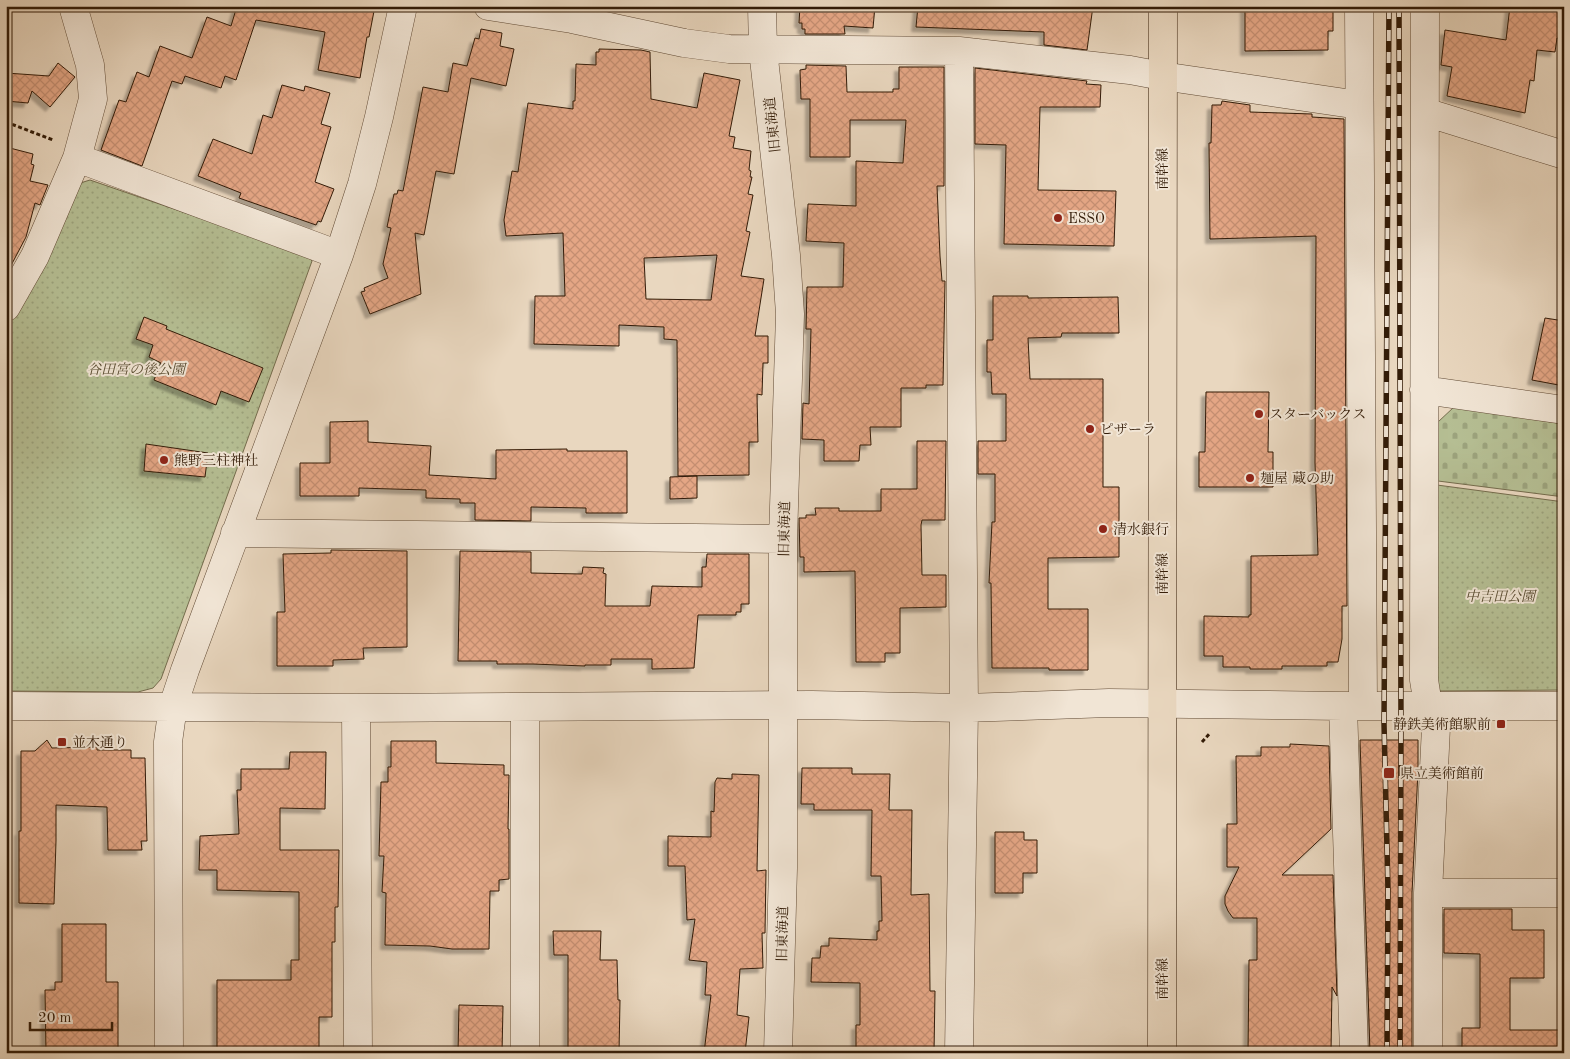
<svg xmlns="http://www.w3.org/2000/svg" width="1570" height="1059" viewBox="0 0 1570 1059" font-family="'Old Standard TT','Noto Serif JP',serif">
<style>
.grass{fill:url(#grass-dots);stroke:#746c4d}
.cemetery{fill:url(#cemetery-stones);stroke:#746c4d}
.building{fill:url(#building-cross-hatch);stroke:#321b07;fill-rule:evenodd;filter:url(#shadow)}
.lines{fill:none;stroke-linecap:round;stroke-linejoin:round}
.minor-casing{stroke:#604a35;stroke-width:29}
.major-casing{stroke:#321b07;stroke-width:29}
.path{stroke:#321b07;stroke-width:3;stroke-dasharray:4 2.5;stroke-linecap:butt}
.minor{stroke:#f1e5d5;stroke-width:28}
.major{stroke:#e9d7bf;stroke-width:28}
.rail-casing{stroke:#321b07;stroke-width:5.5}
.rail{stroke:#f1e5d5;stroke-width:4;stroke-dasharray:11;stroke-linecap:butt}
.poi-dot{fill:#8f2418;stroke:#f1e5d5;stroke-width:2}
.labels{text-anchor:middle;stroke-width:4;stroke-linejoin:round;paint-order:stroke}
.street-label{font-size:14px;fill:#321b07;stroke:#f1e5d5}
.poi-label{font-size:14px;fill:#321b07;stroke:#f1e5d5;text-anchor:start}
.park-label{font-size:14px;font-style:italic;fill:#594c31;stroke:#f1e5d5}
</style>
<defs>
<pattern id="grass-dots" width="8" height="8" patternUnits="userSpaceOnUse" patternTransform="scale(1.25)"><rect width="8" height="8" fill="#b5be93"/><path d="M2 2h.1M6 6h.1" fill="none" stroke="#9ca37d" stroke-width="1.8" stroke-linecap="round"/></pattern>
<pattern id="cemetery-stones" width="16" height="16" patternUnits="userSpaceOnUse" patternTransform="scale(1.25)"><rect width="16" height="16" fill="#b5be93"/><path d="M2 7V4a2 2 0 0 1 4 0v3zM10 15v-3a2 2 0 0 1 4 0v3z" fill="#9ca37d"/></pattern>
<pattern id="building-cross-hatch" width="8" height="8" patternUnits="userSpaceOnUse" patternTransform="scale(1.25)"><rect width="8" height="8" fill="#e4a685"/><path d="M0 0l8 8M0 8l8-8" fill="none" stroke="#c48e71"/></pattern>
<filter id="shadow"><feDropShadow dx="-4.5" dy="4.5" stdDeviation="1" flood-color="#0004"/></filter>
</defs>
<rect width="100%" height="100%" fill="#e9d7bf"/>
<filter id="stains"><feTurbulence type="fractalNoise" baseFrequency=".004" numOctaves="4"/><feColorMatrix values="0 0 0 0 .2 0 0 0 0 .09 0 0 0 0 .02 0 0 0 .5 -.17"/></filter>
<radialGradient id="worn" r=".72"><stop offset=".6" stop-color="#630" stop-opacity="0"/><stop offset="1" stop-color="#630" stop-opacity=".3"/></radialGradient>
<path class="grass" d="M 90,180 L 307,255 L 312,261 L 161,679 L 153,688 L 138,692 L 6,691 L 6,327 L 22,307 L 77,184 Z
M 1437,485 L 1564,502 L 1564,690 L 1437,691 Z"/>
<path class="cemetery" d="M 1454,407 L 1564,424 L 1564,497 L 1438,481 L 1438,422 Z"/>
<path class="building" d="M 237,6 L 375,6 L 369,37 L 367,37 L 360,78 L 318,70 L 325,32 L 256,20 L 236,80 L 225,76 L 221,88 L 185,76 L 182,84 L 172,81 L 142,166 L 101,150 L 119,100 L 126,102 L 137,72 L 149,77 L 160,46 L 192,58 L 207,17 L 231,26 Z
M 800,6 L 875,6 L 873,28 L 844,26 L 845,34 L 805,34 L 805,29 L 802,29 L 802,23 L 799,23 Z
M 918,6 L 1093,6 L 1087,50 L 1044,45 L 1044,32 L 916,27 Z
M 1245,6 L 1289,6 L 1289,9 L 1333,10 L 1333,31 L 1328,31 L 1328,50 L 1245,51 Z
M 1510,6 L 1564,6 L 1564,25 L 1561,39 L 1557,38 L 1555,52 L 1537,50 L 1534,81 L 1530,80 L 1525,113 L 1447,96 L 1452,67 L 1441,65 L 1445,30 L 1506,40 Z
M 481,29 L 502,33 L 500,46 L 514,49 L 506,86 L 471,78 L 454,174 L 436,171 L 424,235 L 415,233 L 421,294 L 370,314 L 361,292 L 365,291 L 364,288 L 388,278 L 383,264 L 391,228 L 387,227 L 394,194 L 397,194 L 398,190 L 403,191 L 423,87 L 448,92 L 453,63 L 467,66 L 475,38 L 479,39 Z
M 599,49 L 641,50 L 650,52 L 651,99 L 697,108 L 704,73 L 740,80 L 729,136 L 735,137 L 733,148 L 751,151 L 749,170 L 751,171 L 750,177 L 752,177 L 748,194 L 753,195 L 746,231 L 750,232 L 741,276 L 764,279 L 755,336 L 768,336 L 768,363 L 763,363 L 762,395 L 757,394 L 758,442 L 749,442 L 749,475 L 678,476 L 677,340 L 664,339 L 664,327 L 619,325 L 619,346 L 534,344 L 535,296 L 565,296 L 563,233 L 506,236 L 504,220 L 512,171 L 518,172 L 528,103 L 573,109 L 573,101 L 575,101 L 576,64 L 596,65 L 596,52 L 599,52 ZM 717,255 L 711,300 L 646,299 L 644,258 Z
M 58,63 L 75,77 L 50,107 L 32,91 L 28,103 L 6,101 L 6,73 L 49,76 Z
M 806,65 L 846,66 L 847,92 L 893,92 L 893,89 L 899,89 L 899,67 L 944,67 L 944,186 L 937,186 L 940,256 L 942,281 L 945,281 L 943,385 L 926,385 L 926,388 L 901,388 L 901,427 L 870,427 L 871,445 L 860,445 L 859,461 L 824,461 L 824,440 L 802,439 L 803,403 L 809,404 L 811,329 L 806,329 L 807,287 L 843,287 L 844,243 L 806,241 L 808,204 L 856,206 L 856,161 L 903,163 L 906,120 L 850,120 L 850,157 L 810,157 L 810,99 L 801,99 L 800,70 L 806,69 Z
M 975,68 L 1087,81 L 1086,84 L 1101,85 L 1100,107 L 1040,107 L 1038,190 L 1116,191 L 1114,246 L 1004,244 L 1006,145 L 975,144 Z
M 282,85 L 304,91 L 305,86 L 330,93 L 321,124 L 331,127 L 315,182 L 334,189 L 321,222 L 318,221 L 316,225 L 239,198 L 241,193 L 198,176 L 213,139 L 252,154 L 263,115 L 272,118 Z
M 1222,101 L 1250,105 L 1250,112 L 1312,114 L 1312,117 L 1344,119 L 1347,606 L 1342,606 L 1342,639 L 1338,662 L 1327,662 L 1327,666 L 1282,666 L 1282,669 L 1250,669 L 1250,667 L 1223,667 L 1223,656 L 1204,656 L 1204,616 L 1249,617 L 1249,615 L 1251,615 L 1251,556 L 1318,555 L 1315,463 L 1316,236 L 1210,239 L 1209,143 L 1211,143 L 1212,105 L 1221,105 Z
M 6,147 L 33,154 L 31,164 L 34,165 L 30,181 L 48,185 L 40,205 L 35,203 L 26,237 L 6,275 Z
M 993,296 L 1028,296 L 1028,298 L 1118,297 L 1119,333 L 1062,333 L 1061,337 L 1028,338 L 1030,379 L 1103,379 L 1103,487 L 1119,487 L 1119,557 L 1048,558 L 1048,609 L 1088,609 L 1088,670 L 1049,670 L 1049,668 L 992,668 L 991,583 L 989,583 L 992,522 L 995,522 L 995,474 L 978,474 L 978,441 L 1006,441 L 1006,394 L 992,394 L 991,372 L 987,372 L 987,340 L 993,340 Z
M 144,317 L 167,326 L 166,329 L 263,368 L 249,402 L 221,391 L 216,405 L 154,380 L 161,363 L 149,357 L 153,345 L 136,339 Z
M 1545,318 L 1564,321 L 1564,386 L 1532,380 Z
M 1206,392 L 1269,392 L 1268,452 L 1273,452 L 1273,487 L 1199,487 L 1199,452 L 1205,452 Z
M 368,421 L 368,442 L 431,446 L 429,475 L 496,479 L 496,450 L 567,449 L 567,451 L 627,451 L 627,513 L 586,513 L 586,508 L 531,507 L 531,521 L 475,520 L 475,503 L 460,503 L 460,499 L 426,498 L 426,490 L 359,488 L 359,496 L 300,496 L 300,463 L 330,463 L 330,422 Z
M 917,441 L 946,441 L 945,520 L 922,520 L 921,525 L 922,575 L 946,575 L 946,607 L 900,608 L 900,653 L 885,653 L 885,662 L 856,662 L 855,571 L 804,572 L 804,557 L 800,557 L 799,518 L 806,518 L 806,515 L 816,515 L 815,508 L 839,508 L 839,511 L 881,511 L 881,489 L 917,489 Z
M 146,444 L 208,453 L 205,477 L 144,471 Z
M 697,476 L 697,498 L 670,499 L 670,477 Z
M 331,550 L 407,551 L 407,647 L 363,648 L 364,659 L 333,660 L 333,666 L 277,666 L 277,612 L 285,612 L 283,554 L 331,553 Z
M 460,551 L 531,552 L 531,573 L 582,574 L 583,567 L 604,568 L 603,573 L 606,574 L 605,606 L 650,606 L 652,586 L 702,587 L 702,567 L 706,567 L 707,554 L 749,554 L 749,604 L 741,604 L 741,612 L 736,612 L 736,615 L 698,615 L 694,668 L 652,669 L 652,659 L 611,659 L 611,665 L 585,665 L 585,666 L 532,664 L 497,664 L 497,661 L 458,661 Z
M 47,740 L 52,748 L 97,747 L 97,750 L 131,750 L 131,758 L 145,758 L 147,841 L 141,841 L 142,850 L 108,850 L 107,807 L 56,805 L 56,841 L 54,904 L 19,903 L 19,831 L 21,831 L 21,751 L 35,751 Z
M 1360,740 L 1418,740 L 1418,771 L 1412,893 L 1412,1053 L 1370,1053 Z
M 391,741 L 436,741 L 436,763 L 504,765 L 504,775 L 509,775 L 508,829 L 509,829 L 509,879 L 499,880 L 499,891 L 490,891 L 489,949 L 452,949 L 430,946 L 385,945 L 386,893 L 382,892 L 384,856 L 379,856 L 381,782 L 388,782 L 388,767 L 391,767 Z
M 1290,744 L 1329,746 L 1331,829 L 1282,875 L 1333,875 L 1337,996 L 1332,987 L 1331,1053 L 1248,1053 L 1249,960 L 1257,960 L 1257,918 L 1233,918 L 1228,911 L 1225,904 L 1225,896 L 1239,867 L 1227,867 L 1227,824 L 1237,824 L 1236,756 L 1261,756 L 1261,747 L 1290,747 Z
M 290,752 L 326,752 L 325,809 L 280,808 L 280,850 L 339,850 L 338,907 L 335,907 L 335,942 L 332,942 L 332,1017 L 319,1017 L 319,1053 L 217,1053 L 217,980 L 291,980 L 291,960 L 299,960 L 299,892 L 217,890 L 217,870 L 199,870 L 200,836 L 239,834 L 237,790 L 241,790 L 241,769 L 289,769 Z
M 802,768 L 852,768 L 852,774 L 890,774 L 889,810 L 912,810 L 911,895 L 929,894 L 930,991 L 935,991 L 934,1053 L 879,1053 L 879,1048 L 856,1048 L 856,1025 L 860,1025 L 860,983 L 811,982 L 812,958 L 820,958 L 821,946 L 829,946 L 829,938 L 877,940 L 877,931 L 879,931 L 879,921 L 882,921 L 881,876 L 871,876 L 872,810 L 814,810 L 814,804 L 801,804 Z
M 732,774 L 759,775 L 757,871 L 766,870 L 765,933 L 762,933 L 763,968 L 740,969 L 737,1015 L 749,1017 L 745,1053 L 704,1053 L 711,995 L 705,995 L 707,962 L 689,960 L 695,919 L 687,920 L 685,866 L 668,866 L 668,836 L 711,837 L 711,811 L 714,812 L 715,782 L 717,778 L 732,779 Z
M 995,832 L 1024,832 L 1024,840 L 1037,840 L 1037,873 L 1023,873 L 1023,893 L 995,893 Z
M 1444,909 L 1512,909 L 1512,930 L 1544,930 L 1544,978 L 1510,978 L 1510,1030 L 1564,1030 L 1564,1051 L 1502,1050 L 1502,1053 L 1462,1053 L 1462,1028 L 1480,1028 L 1480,954 L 1444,953 Z
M 62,924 L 106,924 L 106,982 L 118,982 L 118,1053 L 46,1053 L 45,990 L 55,990 L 55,982 L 62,982 Z
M 553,931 L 601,931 L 600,960 L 617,960 L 618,1000 L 620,1000 L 619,1053 L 568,1053 L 568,955 L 554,955 Z
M 459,1005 L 503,1006 L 502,1053 L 458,1053 Z"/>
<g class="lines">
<defs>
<path id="minor" d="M 488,6 L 572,19 L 684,43 L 729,49 L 959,51 L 1130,70 L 1162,76 L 1359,105
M 762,6 L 763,50 L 786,255 L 790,314 L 783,539 L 783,868 L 778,1053
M 1359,6 L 1363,706
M 1425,6 L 1424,680 L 1428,705 L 1436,727 L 1428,893 L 1428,1053
M 1425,112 L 1564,155
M 77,158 L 339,255
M 6,307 L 35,256 L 77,158 L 93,99 L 90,65 L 73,6
M 1424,390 L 1564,410
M 235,533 L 783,539
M 6,706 L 356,708 L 812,705 L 964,708 L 1109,703 L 1343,706 L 1564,706
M 1343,706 L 1354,1053
M 525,707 L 525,1053
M 356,708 L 358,1053
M 1428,893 L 1564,893
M 169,1053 L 168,742 L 173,706 L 185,670 L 339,255 L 362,184 L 379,117 L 403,6
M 959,1053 L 964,708 L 959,51"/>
<path id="major" d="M 1162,1053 L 1163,6"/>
</defs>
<use href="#minor" class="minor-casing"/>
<use href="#major" class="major-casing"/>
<path class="path" d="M 6,122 L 53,140
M 1202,742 L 1210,733"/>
<use href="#minor" class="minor"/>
<use href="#major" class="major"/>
<defs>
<path id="rail" d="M 1399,6 L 1401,723 L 1400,1053
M 1387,1053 L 1388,890 L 1384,723 L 1389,6"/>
</defs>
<use href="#rail" class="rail-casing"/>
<use href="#rail" class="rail"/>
</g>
<g class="poi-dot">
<circle cx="1058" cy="218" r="5"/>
<circle cx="1259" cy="414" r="5"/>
<circle cx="1090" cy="429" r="5"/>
<circle cx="164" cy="460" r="5"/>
<circle cx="1250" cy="478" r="5"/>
<circle cx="1103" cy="529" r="5"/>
<rect x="1496" y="719" width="10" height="10" rx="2.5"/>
<rect x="57" y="737" width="10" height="10" rx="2.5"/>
<rect x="1383" y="767" width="12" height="12" rx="2.5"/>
</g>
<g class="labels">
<g class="street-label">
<text transform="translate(772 125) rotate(-96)" y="5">旧東海道</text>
<text transform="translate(1162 169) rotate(-90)" y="5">南幹線</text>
<text transform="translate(784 529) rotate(-89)" y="5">旧東海道</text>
<text transform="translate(1162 574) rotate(-90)" y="5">南幹線</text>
<text transform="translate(782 934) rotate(-89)" y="5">旧東海道</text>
<text transform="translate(1162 979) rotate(-90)" y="5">南幹線</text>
</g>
<g class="poi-label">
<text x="1068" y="223">ESSO</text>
<text x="1269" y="419">スターバックス</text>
<text x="1100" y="434">ピザーラ</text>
<text x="174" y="465">熊野三柱神社</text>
<text x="1260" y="483">麺屋 蔵の助</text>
<text x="1113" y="534">清水銀行</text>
<text x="1491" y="729" text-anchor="end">静鉄美術館駅前</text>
<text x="72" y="747">並木通り</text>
<text x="1400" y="778">県立美術館前</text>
</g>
<g class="park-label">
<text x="136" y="374">谷田宮の後公園</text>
<text x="1500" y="601">中吉田公園</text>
</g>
</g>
<rect width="1570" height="1059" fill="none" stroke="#e9d7bf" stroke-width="25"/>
<rect x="8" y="8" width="1555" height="1044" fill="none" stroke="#321b07" stroke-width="2.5"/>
<rect x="12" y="12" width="1545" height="1034" fill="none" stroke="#321b07"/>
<path d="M30 1022v8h82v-8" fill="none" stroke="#321b07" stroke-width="2.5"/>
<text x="38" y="1022" font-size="15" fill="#321b07" stroke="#f1e5d5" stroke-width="4" paint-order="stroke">20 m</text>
<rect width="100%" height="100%" filter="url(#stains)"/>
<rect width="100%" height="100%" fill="url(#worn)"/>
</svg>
